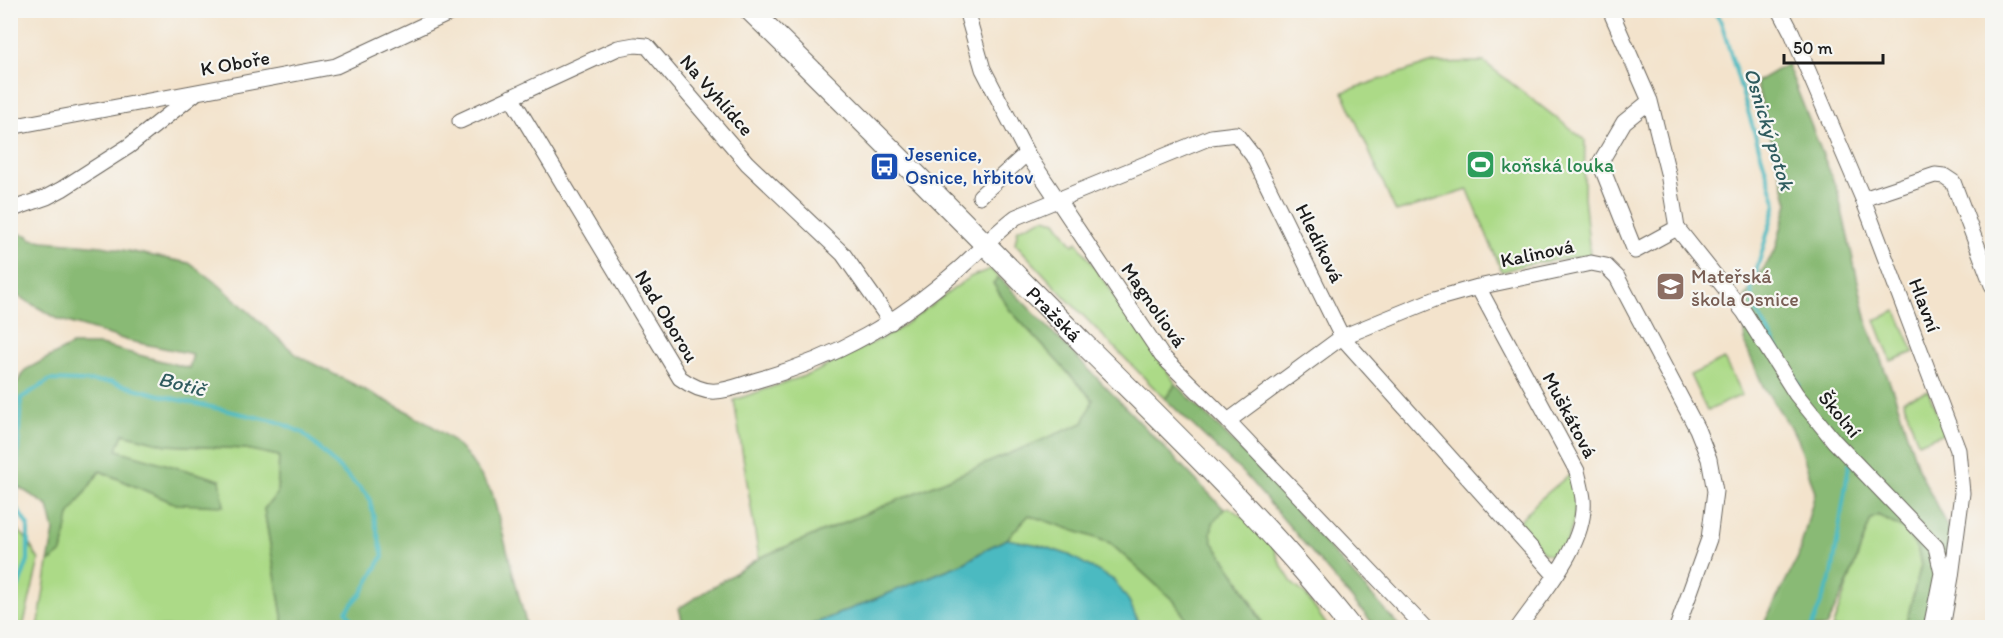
<svg xmlns="http://www.w3.org/2000/svg" width="2003" height="638" viewBox="0 0 2003 638" font-family="Itim,sans-serif">
<style>
.green{fill:#acda87;stroke:#647b52;stroke-width:1.5}
.forest{fill:#89ba74;stroke:#526b48;stroke-width:1.5}
.water{fill:#4bbac1;stroke:#346b6e;stroke-width:1.5}
.lines{fill:none;stroke-linecap:round;stroke-linejoin:round}
.stream{stroke:#4bbac1;stroke-width:4}
.street-casing{stroke:#67625a;stroke-width:17}
.secondary-casing{stroke:#67625a;stroke-width:23}
.street{stroke:#fff;stroke-width:15}
.secondary{stroke:#fff;stroke-width:21}
.labels{text-anchor:middle;stroke-width:4.5;stroke-linejoin:round;paint-order:stroke}
.street-label{font-size:20px;fill:#1c1c1c;stroke:#f6f6f2}
.transit-label{font-size:20px;fill:#164399;stroke:#f6f6f2;text-anchor:start}
.leisure-label{font-size:20px;fill:#27864d;stroke:#f6f6f2;text-anchor:start}
.education-label{font-size:20px;fill:#785e54;stroke:#f6f6f2;text-anchor:start}
.water-label{font-size:21px;font-style:italic;fill:#2f5b5e;stroke:#f6f6f2}
</style>
<rect width="100%" height="100%" fill="#f6f6f2"/>
<filter id="ink" filterUnits="userSpaceOnUse"><feTurbulence type="fractalNoise" baseFrequency=".0167" numOctaves="2"/><feDisplacementMap in="SourceGraphic" scale="12" xChannelSelector="R" yChannelSelector="G"/><feConvolveMatrix kernelMatrix="1 2 1 2 8 2 1 2 1" color-interpolation-filters="sRGB"/></filter>
<filter id="wash" filterUnits="userSpaceOnUse"><feTurbulence type="fractalNoise" baseFrequency=".008" numOctaves="4" result="noise"/><feDisplacementMap in="SourceGraphic" scale="24" xChannelSelector="R" yChannelSelector="G"/><feGaussianBlur stdDeviation="1.35" result="paint"/><feColorMatrix in="noise" values="0 0 0 0 0 0 0 0 0 0 0 0 0 0 0 0 0 1.4 0 .05"/><feComposite in="paint" operator="in"/></filter>
<g filter="url(#wash)">
<rect width="100%" height="100%" fill="#f3e3cc"/>
<path class="green" d="M 1484,62 L 1585,140 L 1584,196 L 1590,255 L 1523,265 L 1502,272 L 1468,190 L 1396,212 L 1343,92 L 1430,63 Z
M 1044,218 L 1056,221 L 1073,245 L 1077,242 L 1176,384 L 1165,399 L 1063,295 L 1015,243 L 1018,229 Z
M 990,269 L 999,277 L 993,283 L 1009,309 L 1093,400 L 1083,423 L 759,558 L 734,400 L 813,373 L 894,332 L 970,277 Z
M 1896,311 L 1914,352 L 1891,361 L 1875,320 Z
M 1724,359 L 1742,395 L 1707,411 L 1690,375 Z
M 1928,391 L 1945,433 L 1918,443 L 1903,400 Z
M 123,434 L 167,445 L 246,449 L 279,456 L 277,494 L 264,509 L 284,627 L 38,628 L 48,563 L 62,552 L 69,515 L 100,471 L 176,504 L 220,480 L 116,450 Z
M 1570,474 C 1580,506 1575,523 1562,554 L 1553,556 L 1544,553 L 1518,523 L 1538,501 Z
M 1229,507 L 1245,519 L 1274,548 L 1281,565 L 1293,584 L 1305,594 L 1328,627 L 1264,627 C 1257,610 1247,593 1237,577 C 1229,565 1213,552 1211,538 C 1209,525 1218,511 1229,507 Z
M 1029,515 L 1110,543 L 1175,602 L 1191,627 L 1140,627 L 1129,601 L 1069,555 L 1039,545 L 1007,539 Z
M 1877,515 L 1905,530 L 1918,550 L 1921,565 L 1905,627 L 1832,628 L 1871,519 Z
M 11,524 L 25,537 L 39,560 L 23,627 L 11,627 Z"/>
<path class="forest" d="M 1787,64 L 1838,193 L 1868,326 L 1896,399 L 1918,468 L 1951,535 L 1927,627 L 1905,627 L 1921,565 L 1918,550 L 1905,530 L 1878,515 L 1871,519 L 1848,582 L 1826,627 L 1762,627 L 1798,557 L 1815,493 L 1798,439 L 1763,386 L 1745,344 L 1745,297 L 1775,251 L 1788,203 L 1756,82 Z
M 11,233 L 27,235 L 31,239 L 44,241 L 102,246 L 189,263 L 219,285 L 298,356 L 422,419 L 451,439 L 467,455 L 492,492 L 527,627 L 284,627 L 264,509 L 277,494 L 279,456 L 246,449 L 167,445 L 123,434 L 117,450 L 220,480 L 224,506 L 176,504 L 100,471 L 69,515 L 62,552 L 48,563 L 54,531 L 48,506 L 11,482 L 11,393 L 25,370 L 72,345 L 100,345 L 189,368 L 193,354 L 129,341 L 58,319 L 11,292 Z
M 999,277 L 1224,509 L 1213,523 L 1211,532 L 1212,541 L 1236,576 L 1264,627 L 1191,627 L 1175,602 L 1110,543 L 1029,515 L 1007,539 L 988,548 L 966,562 L 806,627 L 668,628 L 682,620 L 679,608 L 759,558 L 1083,423 L 1093,400 L 1009,309 L 993,283 Z
M 1176,384 L 1245,454 L 1400,627 L 1376,627 L 1247,477 L 1165,399 Z"/>
<path class="water" d="M 1007,539 L 1039,545 L 1069,555 L 1114,580 L 1129,601 L 1140,627 L 806,627 L 966,562 L 988,548 Z"/>
<g class="lines">
<path class="stream" d="M 1713,10 L 1721,22 L 1776,204 L 1751,289 L 1754,307 L 1799,385
M 10,595 L 18,588 L 28,560 L 28,526 L 16,507 L 17,463 L 21,398 L 50,380 L 111,382 L 175,399 L 278,422 L 303,433 L 369,497 L 383,556 L 362,593 L 346,611 L 357,628
M 1811,628 L 1832,575 L 1849,464"/>
</g>
</g>
<g filter="url(#ink)">
<g class="lines">
<defs>
<path id="street" d="M 966,10 L 983,69 L 1027,154 L 1162,356 L 1228,421 L 1425,628
M 1610,10 L 1650,101 L 1668,173 L 1677,228 L 1635,251 L 1600,163 L 1624,122 L 1650,101
M 1780,10 L 1792,33 L 1863,199 L 1958,450 L 1962,493 L 1951,577 L 1942,628
M 511,97 L 680,378 C 712,401 726,389 761,379 C 840,356 897,323 959,269 C 978,252 995,233 1016,217 L 1211,137 L 1236,134 L 1253,156 L 1342,337 L 1555,575
M 460,121 L 618,48 L 635,45 L 647,46 L 747,163 L 843,254 L 891,322
M 10,127 L 336,66 L 456,10
M 980,196 L 1027,153
M 1863,199 L 1935,175 L 1944,176 L 1953,182 L 1992,285
M 10,210 L 47,197 L 62,189 L 129,146 L 197,92
M 1677,228 L 1744,312 L 1796,394 L 1834,441 L 1936,547 L 1942,573 L 1931,628
M 1478,287 L 1577,471 C 1579,480 1582,490 1583,499 C 1587,544 1543,592 1518,628
M 1228,421 L 1342,337 L 1435,299 L 1478,287 L 1591,263 L 1606,266 L 1617,277 L 1697,429 L 1709,459 L 1715,491 L 1709,539 L 1677,628"/>
<g id="secondary">
<path id="s1" d="M 750,10 C 863,120 973,232 1084,344 C 1176,435 1271,526 1351,628"/>
</g>
</defs>
<use href="#street" class="street-casing"/>
<use href="#secondary" class="secondary-casing"/>
<use href="#street" class="street"/>
<use href="#secondary" class="secondary"/>
</g>
</g>
<defs>
<symbol id="stadium-square" viewBox="-11 -11 22 22"><rect x="-9" y="-9" width="18" height="18" rx="4" fill="#2e9e5b" stroke="#f6f6f2"/><path d="M0-5a6.5 5 0 1 0 0 10a6.5 5 0 1 0 0-10ZM-3.5-1.8h7v3.6h-7Z" fill="#fff"/></symbol>
<symbol id="bus-square" viewBox="-11 -11 22 22"><rect x="-9" y="-9" width="18" height="18" rx="4" fill="#1a4fb4" stroke="#f6f6f2"/><path d="M-5-6H5V4H4V6H2V4H-2V6H-4V4H-5ZM-3.5-4V0h7V-4ZM-3.5 1.2v1.5H-2V1.2ZM2 1.2v1.5H3.5V1.2Z" fill="#fff"/></symbol>
<symbol id="school-square" viewBox="-11 -11 22 22"><rect x="-9" y="-9" width="18" height="18" rx="4" fill="#8d6e63" stroke="#f6f6f2"/><path d="M0-5L7-2L0 1L-7-2ZM-4 1L0 2.5L4 1V4Q0 6-4 4Z" fill="#fff"/></symbol>
</defs>
<g fill-rule="evenodd">
<use href="#stadium-square" x="1464" y="148" width="33" height="33"/>
<use href="#bus-square" x="868" y="150" width="33" height="33"/>
<use href="#school-square" x="1654" y="270" width="33" height="33"/>
</g>
<g class="labels">
<g class="street-label">
<text transform="translate(235 63) rotate(-10)" y="7">K Oboře</text>
<text transform="translate(717 95) rotate(49)" y="7">Na Vyhlídce</text>
<text transform="translate(1320 243) rotate(64)" y="7">Hledíková</text>
<text transform="translate(1537 253) rotate(-12)" y="7">Kalinová</text>
<text transform="translate(1154 305) rotate(55)" y="7">Magnoliová</text>
<text transform="translate(1925 305) rotate(69)" y="7">Hlavní</text>
<text dy="7" stroke="none"><textPath href="#s1" startOffset="430">Pražská</textPath></text>
<text transform="translate(667 316) rotate(59)" y="7">Nad Oborou</text>
<text transform="translate(1840 414) rotate(50)" y="7">Školní</text>
<text transform="translate(1570 415) rotate(62)" y="7">Muškátová</text>
</g>
<g class="transit-label">
<text x="905" y="161">Jesenice,<tspan x="905" dy="23">Osnice, hřbitov</tspan></text>
</g>
<g class="leisure-label">
<text x="1501" y="172">koňská louka</text>
</g>
<g class="education-label">
<text x="1691" y="283">Mateřská<tspan x="1691" dy="23">škola Osnice</tspan></text>
</g>
<g class="water-label">
<text transform="translate(1769 129) rotate(73)" y="7">Osnický potok</text>
<text transform="translate(182 384) rotate(14)" y="7">Botič</text>
</g>
</g>
<rect width="2003" height="638" fill="none" stroke="#f6f6f2" stroke-width="36"/>
<path d="M1784 54v9h99v-9" fill="none" stroke="#1c1c1c" stroke-width="3"/>
<text x="1793" y="54" font-size="18" fill="#1c1c1c" stroke="#f6f6f2" stroke-width="4.5" paint-order="stroke">50 m</text>
</svg>
